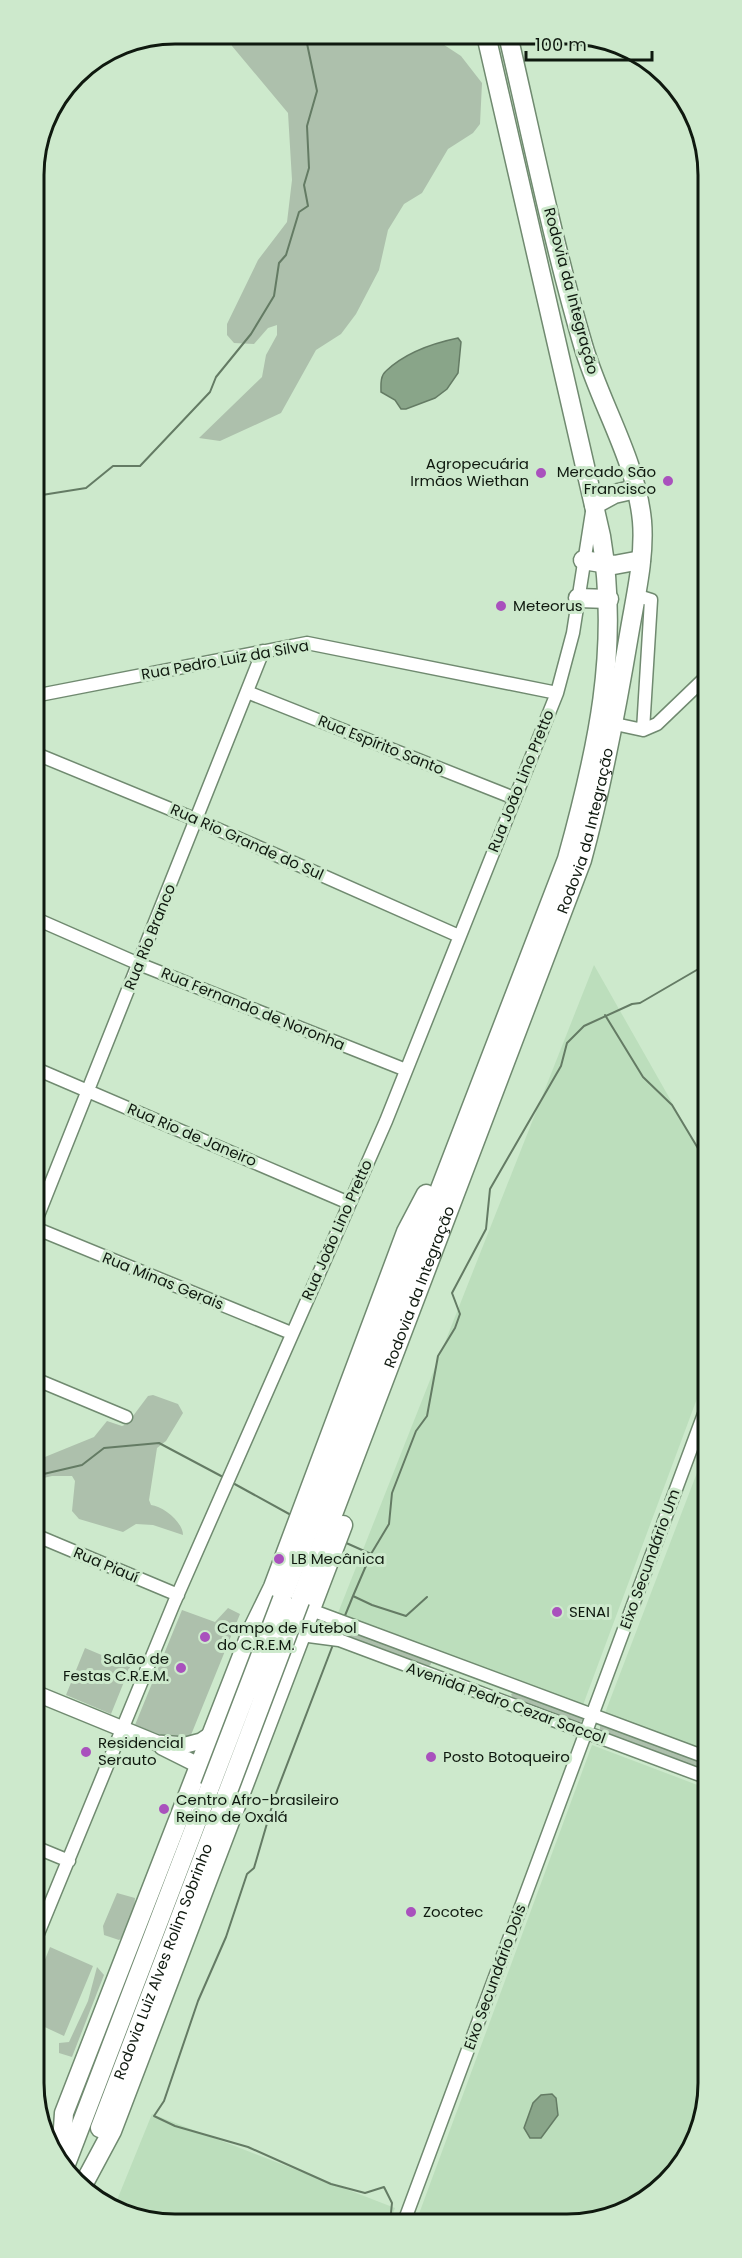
<svg xmlns="http://www.w3.org/2000/svg" width="742" height="2258" viewBox="0 0 742 2258" font-family="Poppins,sans-serif">
<style>
.built{fill:#bcdebc}
.green{fill:#adc0ac}
.water{fill:#89a589;stroke:#647b64;stroke-width:1.5}
.lines{fill:none;stroke-linecap:round;stroke-linejoin:round}
.stream{stroke:#647b64;stroke-width:2}
.minor-casing{stroke:#708a70;stroke-width:15}
.major-casing{stroke:#708a70;stroke-width:18}
.highway-casing{stroke:#708a70;stroke-width:21}
.minor{stroke:#fff;stroke-width:12}
.major{stroke:#fff;stroke-width:15}
.highway{stroke:#fff;stroke-width:18}
.highway-bridge-casing{stroke:#708a70;stroke-width:21;stroke-linecap:butt}
.highway-bridge{stroke:#fff;stroke-width:18}
.poi-dot{fill:#a951bd;stroke:#cde9cc;stroke-width:2}
.labels{text-anchor:middle;stroke-width:6;stroke-linejoin:round;paint-order:stroke}
.street-label{font-size:15px;fill:#0f190f;stroke:#cde9cc}
.poi-label{font-size:15px;fill:#0f190f;stroke:#cde9cc;text-anchor:start}
.rim{fill:none;stroke:#0f190f;stroke-width:3}
</style>
<rect width="100%" height="100%" fill="#cde9cc"/>
<path class="built" d="M 594,965 L 708,1166 L 708,1369 L 583,1705 L 338,1613 Z
M 708,1444 L 708,1753 L 605,1713 Z
M 592,1745 L 708,1789 L 709,2092 L 698,2138 L 674,2177 L 638,2206 L 595,2222 L 416,2222 Z
M 152,2114 L 395,2208 L 390,2222 L 147,2222 L 115,2205 Z"/>
<path class="green" d="M 225,33 L 429,35 L 461,56 L 482,83 L 480,124 L 473,133 L 448,149 L 422,193 L 404,204 L 388,230 L 379,270 L 356,314 L 341,334 L 316,350 L 281,413 L 220,441 L 199,438 L 262,377 L 266,355 L 277,335 L 277,325 L 268,328 L 254,344 L 234,343 L 227,335 L 227,324 L 258,260 L 287,222 L 292,180 L 288,113 L 232,46 Z
M 153,1395 L 178,1404 L 183,1413 L 166,1441 L 157,1448 L 149,1500 L 151,1505 C 163,1506 183,1522 183,1535 L 153,1525 L 136,1524 L 123,1532 L 79,1519 L 72,1511 L 75,1481 L 72,1476 L 52,1476 L 35,1480 L 35,1461 L 94,1437 L 107,1421 L 122,1426 L 127,1424 L 148,1396 Z
M 228,1608 L 240,1614 L 191,1735 L 172,1739 L 135,1725 L 182,1610 L 215,1622 Z
M 341,1624 L 431,1659 L 431,1664 L 427,1668 L 339,1632 Z
M 85,1648 L 130,1667 L 111,1714 L 66,1695 Z
M 516,1691 L 580,1715 L 584,1720 L 578,1723 L 513,1699 L 511,1694 Z
M 605,1725 L 708,1764 L 708,1773 L 605,1734 L 600,1730 L 600,1726 Z
M 117,1893 L 135,1898 C 135,1913 126,1922 123,1937 L 119,1940 L 104,1935 L 103,1926 Z
M 50,1947 L 93,1966 L 64,2036 L 36,2023 L 36,1982 Z
M 97,1967 L 104,1975 L 72,2057 L 59,2053 L 59,2043 L 69,2042 L 88,2001 Z"/>
<path class="water" d="M 458,338 L 461,342 L 458,373 L 447,389 L 435,398 L 406,409 L 401,409 L 395,400 L 381,392 C 381,385 380,376 386,371 C 405,353 434,343 458,338 Z
M 552,2094 L 556,2098 L 558,2115 L 541,2138 L 530,2138 L 524,2128 L 533,2103 L 541,2095 Z"/>
<g class="lines">
<path class="stream" d="M 34,501 L 42,495 L 86,488 L 113,466 L 140,466 L 210,392 L 216,377 L 251,334 L 274,296 L 279,263 L 286,255 L 299,212 L 308,206 L 304,185 L 309,168 L 307,126 L 317,91 L 305,34
M 605,1015 L 643,1077 L 672,1105 L 708,1165
M 35,1476 L 82,1465 L 104,1448 L 159,1443 L 223,1477
M 231,1482 L 291,1515
M 344,1542 L 371,1554
M 427,1597 L 406,1616 L 372,1605 L 353,1596 L 371,1554 L 389,1524 L 392,1493 L 416,1431 L 427,1416 L 438,1356 L 455,1328 L 460,1314 L 452,1293 L 486,1229 L 490,1189 L 561,1066 L 567,1043 L 584,1026 L 632,1004 L 640,1003 L 707,964
M 344,1618 L 353,1596
M 334,1642 L 275,1796 L 254,1868 L 247,1874 L 226,1937 L 198,2001 L 164,2101 L 154,2116 L 175,2126 L 248,2147 L 331,2184 L 365,2193 L 384,2187 L 392,2203 L 390,2222"/>
<defs>
<path id="minor" d="M 635,595 L 651,600 L 643,730
M 247,692 L 514,798
M 34,696 L 307,643 L 557,693
M 615,724 L 643,730 L 657,724 L 707,676
M 34,753 L 197,820 L 459,936
M 34,918 L 139,964 L 406,1070
M 34,1068 L 349,1203
M 35,1223 L 263,651
M 35,1228 L 291,1333
M 35,1379 L 126,1417
M 35,1535 L 178,1595
M 311,1610 L 708,1758
M 301,1635 L 339,1640 L 708,1778
M 35,1847 L 69,1861
M 35,1941 L 174,1603 L 386,1121 L 557,693 L 573,633 L 592,512
M 404,2222 L 708,1403"/>
<path id="major" d="M 35,1693 L 157,1743 L 186,1745 L 201,1741 L 213,1733
M 162,1747 L 200,1766"/>
<g id="highway">
<path d="M 594,505 L 614,494 L 636,489"/>
<path d="M 583,560 L 614,565 L 641,560"/>
<path d="M 578,598 L 609,599"/>
<path d="M 282,1599 L 567,859 C 597,751 620,649 601,536 L 486,35"/>
<path id="s1" d="M 300,1601 L 582,860 C 603,783 617,707 630,629 C 636,594 645,556 642,521 C 636,459 600,404 583,345 C 553,243 532,138 508,35"/>
<path id="s2" d="M 100,2128 L 227,1794"/>
<path d="M 61,2158 L 64,2113 L 252,1630 L 273,1587 L 406,1232 L 426,1194"/>
<path d="M 66,2164 L 210,1787"/>
<path d="M 82,2187 L 112,2131 L 343,1525"/>
</g>
</defs>
<use href="#minor" class="minor-casing"/>
<use href="#major" class="major-casing"/>
<use href="#highway" class="highway-casing"/>
<use href="#minor" class="minor"/>
<use href="#major" class="major"/>
<use href="#highway" class="highway"/>
<defs>
<path id="highway-bridge" d="M 210,1787 L 282,1599
M 227,1794 L 300,1601"/>
</defs>
<use href="#highway-bridge" class="highway-bridge-casing"/>
<use href="#highway-bridge" class="highway-bridge"/>
</g>
<g class="poi-dot">
<circle cx="541" cy="473" r="6"/>
<circle cx="668" cy="481" r="6"/>
<circle cx="501" cy="606" r="6"/>
<circle cx="279" cy="1559" r="6"/>
<circle cx="557" cy="1612" r="6"/>
<circle cx="205" cy="1637" r="6"/>
<circle cx="181" cy="1668" r="6"/>
<circle cx="86" cy="1752" r="6"/>
<circle cx="431" cy="1757" r="6"/>
<circle cx="164" cy="1809" r="6"/>
<circle cx="411" cy="1912" r="6"/>
</g>
<g class="labels">
<g class="street-label">
<text transform="translate(571 291) rotate(75)" y="5">Rodovia da Integração</text>
<text transform="translate(225 660) rotate(-10)" y="5">Rua Pedro Luiz da Silva</text>
<text transform="translate(381 745) rotate(22)" y="5">Rua Espírito Santo</text>
<text transform="translate(521 781) rotate(-68)" y="5">Rua João Lino Pretto</text>
<text dy="5" stroke="none"><textPath href="#s1" startOffset="822">Rodovia da Integração</textPath></text>
<text transform="translate(247 842) rotate(24)" y="5">Rua Rio Grande do Sul</text>
<text transform="translate(150 937) rotate(-68)" y="5">Rua Rio Branco</text>
<text transform="translate(253 1009) rotate(22)" y="5">Rua Fernando de Noronha</text>
<text transform="translate(192 1135) rotate(23)" y="5">Rua Rio de Janeiro</text>
<text transform="translate(337 1230) rotate(-66)" y="5">Rua João Lino Pretto</text>
<text transform="translate(163 1281) rotate(22)" y="5">Rua Minas Gerais</text>
<text dy="5" stroke="none"><textPath href="#s1" startOffset="336">Rodovia da Integração</textPath></text>
<text transform="translate(650 1559) rotate(-70)" y="5">Eixo Secundário Um</text>
<text transform="translate(106 1565) rotate(23)" y="5">Rua Piauí</text>
<text transform="translate(506 1703) rotate(20)" y="5">Avenida Pedro Cezar Saccol</text>
<text dy="5" stroke="none"><textPath href="#s2" startOffset="178">Rodovia Luiz Alves Rolim Sobrinho</textPath></text>
<text transform="translate(495 1977) rotate(-70)" y="5">Eixo Secundário Dois</text>
</g>
<g class="poi-label">
<text x="529" y="469" text-anchor="end">Agropecuária<tspan x="529" dy="17">Irmãos Wiethan</tspan></text>
<text x="656" y="477" text-anchor="end">Mercado São<tspan x="656" dy="17">Francisco</tspan></text>
<text x="513" y="611">Meteorus</text>
<text x="291" y="1564">LB Mecânica</text>
<text x="569" y="1617">SENAI</text>
<text x="217" y="1633">Campo de Futebol<tspan x="217" dy="17">do C.R.E.M.</tspan></text>
<text x="169" y="1664" text-anchor="end">Salão de<tspan x="169" dy="17">Festas C.R.E.M.</tspan></text>
<text x="98" y="1748">Residencial<tspan x="98" dy="17">Serauto</tspan></text>
<text x="443" y="1762">Posto Botoqueiro</text>
<text x="176" y="1805">Centro Afro-brasileiro<tspan x="176" dy="17">Reino de Oxalá</tspan></text>
<text x="423" y="1917">Zocotec</text>
</g>
</g>
<path d="M0 0H742V2258H0ZM175 44H567A131 131 0 0 1 698 175V2083A131 131 0 0 1 567 2214H175A131 131 0 0 1 44 2083V175A131 131 0 0 1 175 44Z" fill="#cde9cc" fill-rule="evenodd"/>
<path class="rim" d="M175 44H567A131 131 0 0 1 698 175V2083A131 131 0 0 1 567 2214H175A131 131 0 0 1 44 2083V175A131 131 0 0 1 175 44Z"/>
<path d="M526 51v9h126v-9" fill="none" stroke="#0f190f" stroke-width="3"/>
<text x="535" y="51" font-size="18" fill="#0f190f" stroke="#cde9cc" stroke-width="4.5" paint-order="stroke">100 m</text>
</svg>
